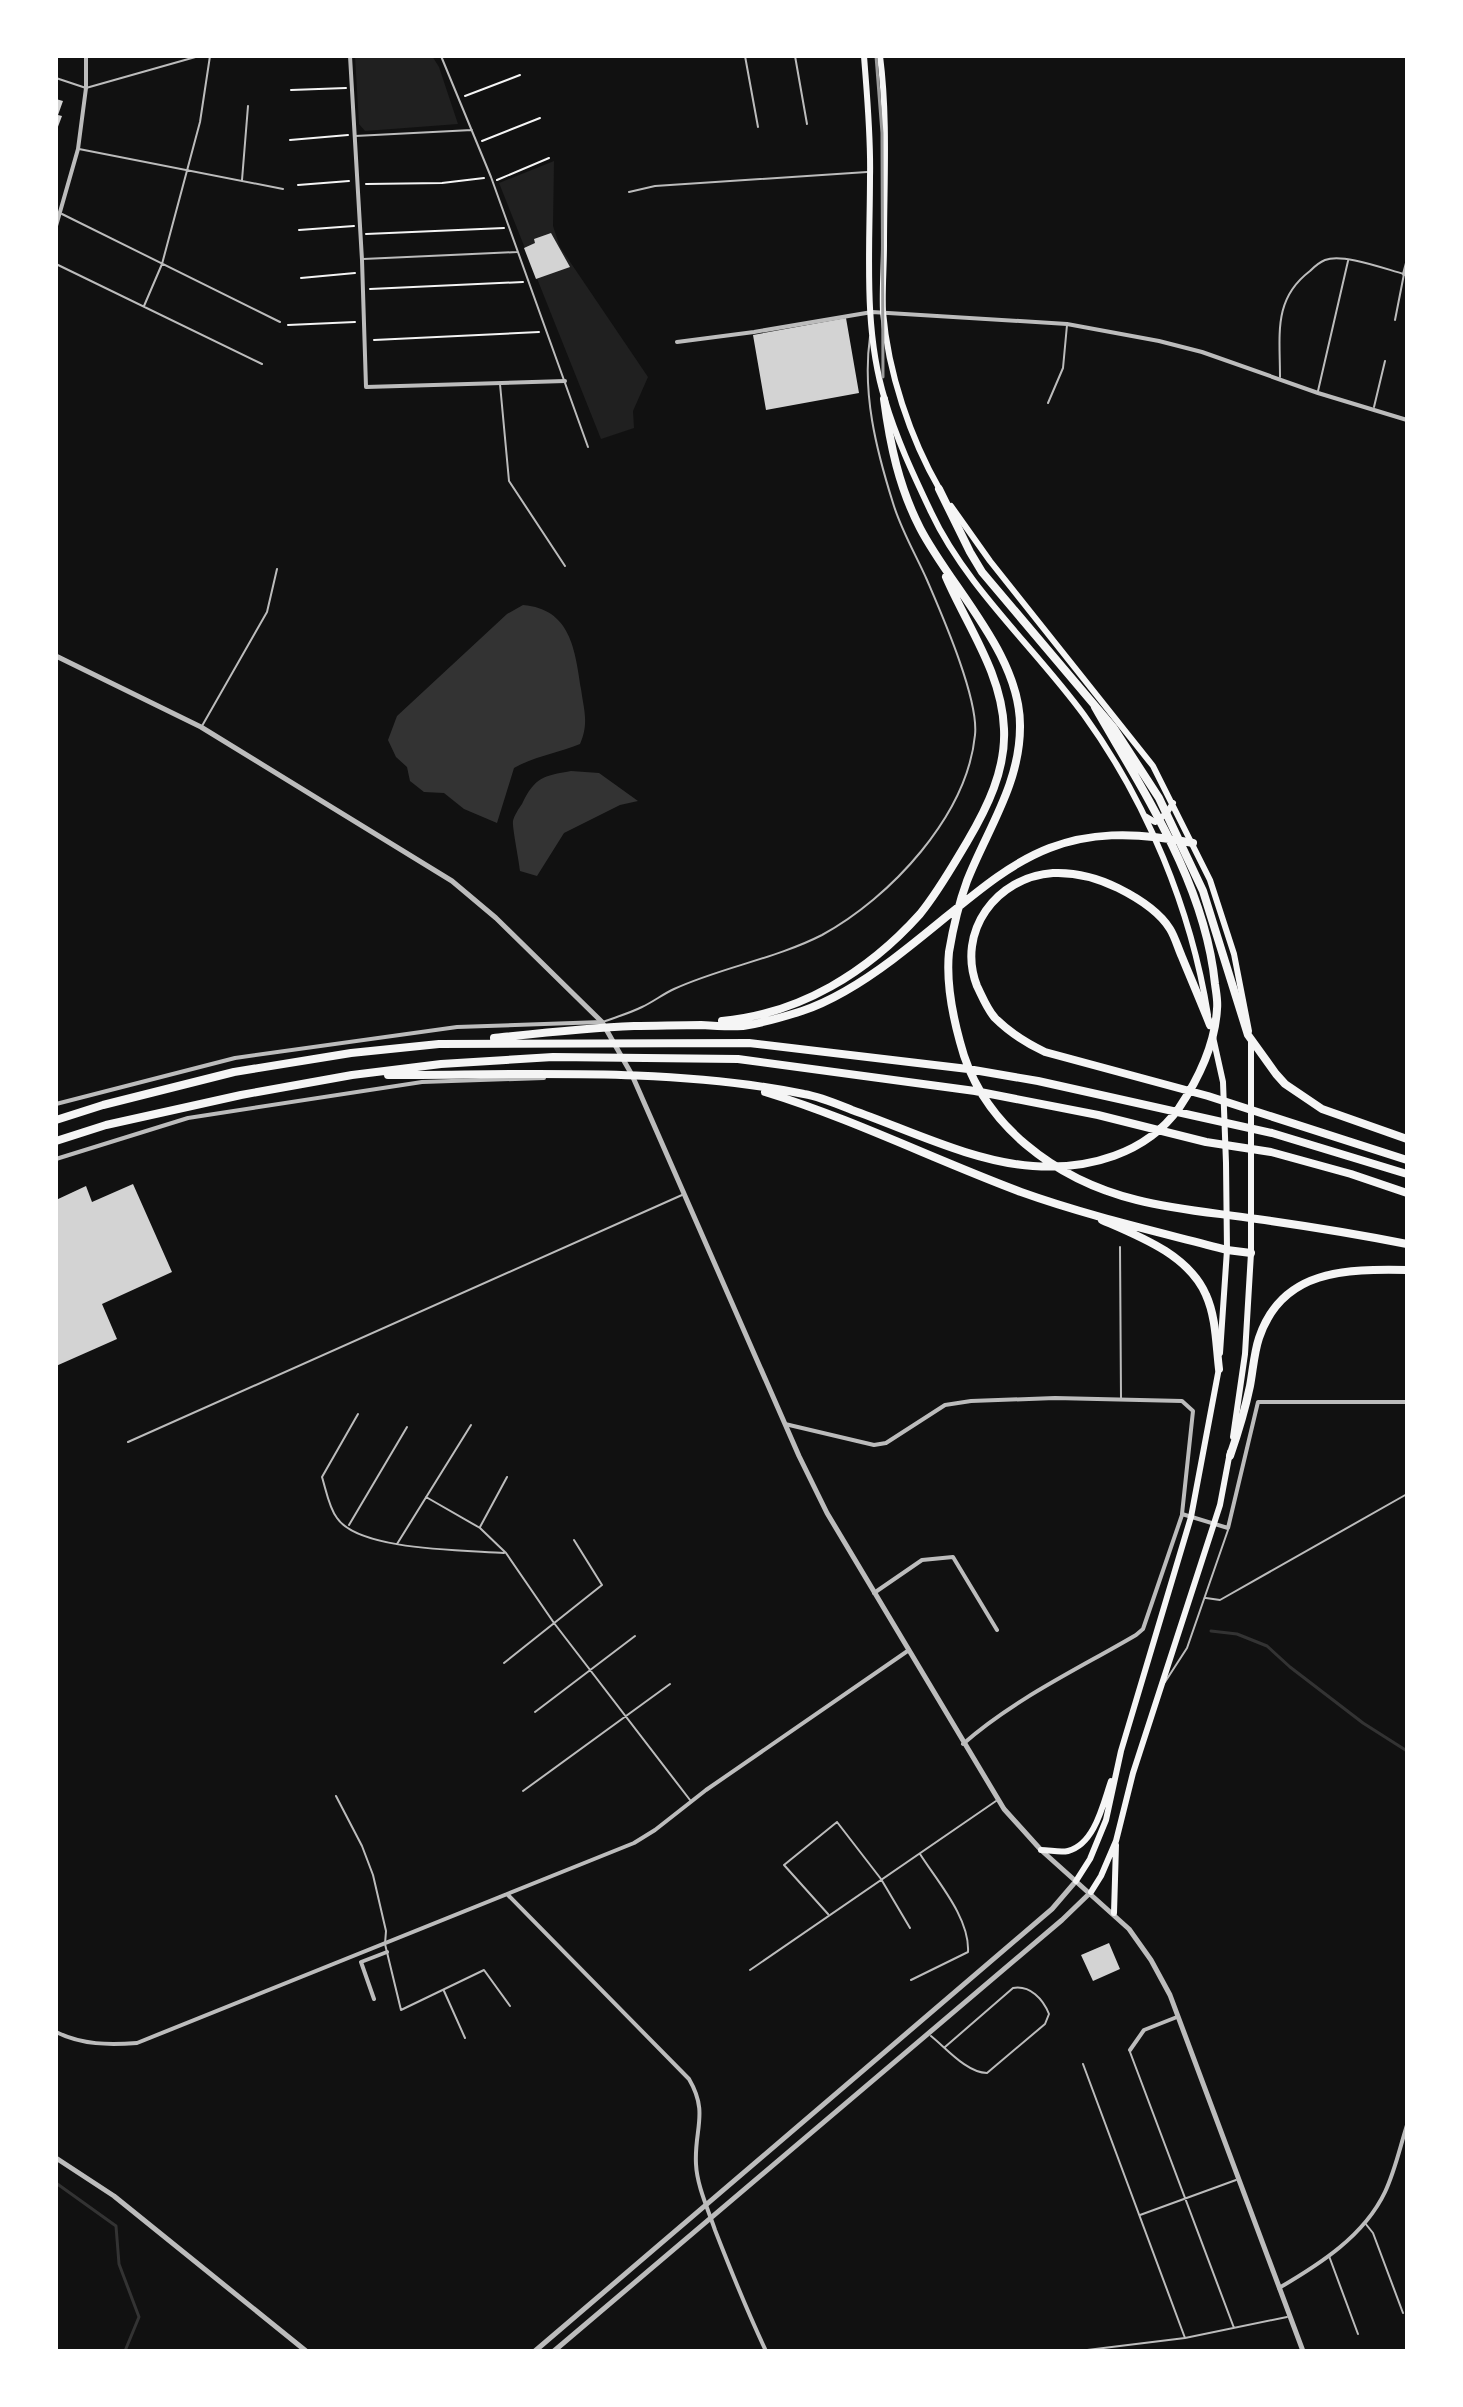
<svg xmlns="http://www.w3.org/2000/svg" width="1463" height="2407" viewBox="0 0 1463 2407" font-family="Montserrat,sans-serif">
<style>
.green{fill:#202020}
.water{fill:#333}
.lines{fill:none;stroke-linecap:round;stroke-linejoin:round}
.stream{stroke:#333;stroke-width:3}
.building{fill:#d3d3d3}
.path{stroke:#f5f5f5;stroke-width:2}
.service{stroke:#bcbcbc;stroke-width:2}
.minor{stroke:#bcbcbc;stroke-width:4}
.tertiary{stroke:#bcbcbc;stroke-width:5}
.secondary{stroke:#f5f5f5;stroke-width:6}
.motorway{stroke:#f5f5f5;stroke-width:8}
.rail{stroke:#9a9a9a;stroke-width:3}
</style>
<rect width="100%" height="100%" fill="#111"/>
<path class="green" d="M 355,56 L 432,56 L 439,67 L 458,124 L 365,131 L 359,124 Z
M 554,161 L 553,226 L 560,247 L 648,377 L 633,411 L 634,428 L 601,439 L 499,183 Z"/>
<path class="water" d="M 523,605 C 571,609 575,650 581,689 C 584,711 589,723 580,744 C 558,753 535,756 514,768 L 497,823 L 464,809 L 444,793 L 424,792 L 410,781 L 407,767 L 396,757 L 388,740 L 397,716 L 507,614 Z
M 571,771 L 599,773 L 638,801 L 620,805 L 564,833 L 537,876 L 520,871 C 519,860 512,827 513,821 C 514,816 519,808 522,804 C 535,777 543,776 571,771 Z"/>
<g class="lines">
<path class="stream" d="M 1211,1631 L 1237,1634 L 1267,1646 L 1290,1667 L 1363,1723 L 1407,1751
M 56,2183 L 116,2226 L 119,2264 L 139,2317 L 125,2351"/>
</g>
<path class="building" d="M 56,99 L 63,101 L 58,115 L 62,116 L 56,132 Z
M 551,233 L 570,267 L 536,279 L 524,248 L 535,243 L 534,239 Z
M 846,318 L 859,393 L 766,410 L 753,335 Z
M 133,1184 L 172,1272 L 102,1304 L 117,1339 L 56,1366 L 56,1200 L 86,1186 L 92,1202 Z
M 1109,1943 L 1120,1969 L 1093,1981 L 1081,1955 Z"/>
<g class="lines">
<path class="path" d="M 291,90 L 346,88
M 465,96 L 520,75
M 290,140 L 348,135
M 482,141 L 540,118
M 497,180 L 549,158
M 366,184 L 442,183 L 484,178
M 298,185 L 349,181
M 299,230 L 354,226
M 366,234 L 504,228
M 301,278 L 355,273
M 370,289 L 523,282
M 288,325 L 355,322
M 374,340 L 539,332"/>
<path class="service" d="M 441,56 L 491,177 L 588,447
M 745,56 L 758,127
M 795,56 L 807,124
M 56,78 L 86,88 L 199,56
M 355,136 L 472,130
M 79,149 L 283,189
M 242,180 L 248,106
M 629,192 L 655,186 L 867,172
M 62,214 L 280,322
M 363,259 L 517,252
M 56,264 L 262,364
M 144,306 L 162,264 L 200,122 L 210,56
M 1280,377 C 1280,334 1273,299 1310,271 C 1314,267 1320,262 1325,260 C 1343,253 1385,269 1404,274 L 1395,320
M 500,384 L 509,481 L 565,566
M 1318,391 L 1348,261
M 1048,403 L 1063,368 L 1067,325
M 1374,407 L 1385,361
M 202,726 L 267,612 L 277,569
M 603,1022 C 616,1017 630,1013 642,1007 C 653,1002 663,994 674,989 C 722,967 775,959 822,935 C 890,898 967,816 975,735 C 979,699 942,615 927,580 C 916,555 901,530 893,503 C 876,449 862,393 870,337
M 1120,1247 L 1121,1398
M 358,1414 L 322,1477 C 326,1490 329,1508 337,1518 C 359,1551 466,1550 504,1553
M 128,1442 L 682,1195
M 426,1497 L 480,1528 L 506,1553 L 554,1623 L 690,1800
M 349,1525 L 407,1427
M 480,1527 L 507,1477
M 397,1544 L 471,1425
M 1206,1598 L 1220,1600 L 1407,1494
M 504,1663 L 602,1585 L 574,1540
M 1165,1682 L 1187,1648 L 1228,1530
M 535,1712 L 635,1636
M 523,1791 L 670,1684
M 336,1796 L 362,1846 L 373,1875 L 386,1931 L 385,1944 L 401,2010 L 484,1970 L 510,2006
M 828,1914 L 784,1865 L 837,1822 L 881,1879 L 910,1928
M 750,1970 L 996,1801
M 911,1980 L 968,1952 C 970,1918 937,1881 920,1854
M 444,1991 L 465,2038
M 931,2036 C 946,2048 967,2073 987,2073 L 1045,2024 L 1049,2014 C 1043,1999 1030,1985 1013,1988 L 945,2047
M 1130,2052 L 1234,2328
M 1083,2064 L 1185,2338
M 1140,2215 L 1236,2180
M 1365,2223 L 1373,2233 L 1403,2313
M 1329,2256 L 1358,2334
M 1079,2351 L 1185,2338 L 1287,2317"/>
<path class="minor" d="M 350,56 L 362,260 L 366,387 L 565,381
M 56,226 L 78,149 L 86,88 L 86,56
M 1404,274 L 1407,263
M 677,342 L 754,332 L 872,312 L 1067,324 L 1159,341 L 1202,352 L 1318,393 L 1407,420
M 56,1104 L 235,1058 L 457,1027 L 602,1022
M 56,1159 L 188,1118 L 422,1082 L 544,1078
M 785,1424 L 874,1445 L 886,1443 L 945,1405 L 971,1401 L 1055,1398 L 1182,1401 L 1193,1411 L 1182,1514 L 1228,1528 L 1258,1402 L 1407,1402
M 874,1593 L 922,1560 L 953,1557 L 997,1630
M 963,1744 C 1014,1699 1078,1669 1136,1635 L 1143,1629 L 1182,1515
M 507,1894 L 689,2079 C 709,2113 694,2129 696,2164 C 697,2186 708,2209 715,2230 C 731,2271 747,2311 766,2351
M 374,1999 L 361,1962 L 387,1952
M 56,2032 C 82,2045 109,2045 137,2043 L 634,1843 L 655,1830 L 706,1790 L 909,1650
M 1130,2050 L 1144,2030 L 1177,2017
M 1279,2288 C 1320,2264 1364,2236 1385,2192 C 1395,2171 1400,2147 1407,2125"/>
<path class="tertiary" d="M 56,656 L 201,727 L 452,881 L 496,918 L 602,1022 L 632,1075 L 799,1456 L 827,1513 L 1004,1809 L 1041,1850 L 1129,1929 L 1151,1960 L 1170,1995 L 1303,2351
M 56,2158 L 114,2196 L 306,2351
M 535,2351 L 1052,1909 L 1076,1881
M 554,2351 L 1062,1920 L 1091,1892"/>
<path class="secondary" d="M 864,56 C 867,96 871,137 870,177 C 870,250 863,329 885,400 C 896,438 914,476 931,512 C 966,587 1036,649 1084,715 C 1147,802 1191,909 1208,1015
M 880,56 C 888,118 884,182 884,245 C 884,267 882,290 883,312 C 888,372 910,438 940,490
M 951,506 L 990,561 L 1153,766 L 1210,880 L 1234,954 L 1249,1031
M 1145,816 L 1155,822 L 1166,814 L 1173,803
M 1213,1037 L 1223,1082 L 1226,1163 L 1227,1250 L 1220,1353
M 1233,1437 L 1245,1354 L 1251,1253 L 1251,1042
M 1041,1850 C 1050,1850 1060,1853 1068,1851 C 1095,1844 1103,1804 1111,1781
M 1076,1881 L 1090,1859 L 1106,1820 L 1121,1751 L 1191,1517 L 1219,1368
M 1091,1892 L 1101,1876 L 1116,1841 L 1133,1773 L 1220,1505 L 1230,1452
M 1114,1913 L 1116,1845"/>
<path class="motorway" d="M 884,399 C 890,445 899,487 920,528 C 951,588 1021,655 1020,727 C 1020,784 987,830 967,881 C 959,903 953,928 949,952 C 946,982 952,1013 960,1042 C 981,1125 1056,1180 1137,1200 C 1176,1210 1217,1213 1257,1219 C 1307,1226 1357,1234 1407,1244
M 939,489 L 970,552 L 982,572 L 1113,727 L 1159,798 L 1203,891 L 1248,1035 L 1276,1074 L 1285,1084 L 1322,1109 L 1407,1139
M 722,1021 C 800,1014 868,972 920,914 C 938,892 952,867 967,842 C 987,808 1006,770 1004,729 C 1002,673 967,626 946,577
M 1210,1025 C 1201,1002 1191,979 1182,957 C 1178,948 1175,937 1170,929 C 1159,911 1136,897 1118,888 C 1098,878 1075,872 1053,873 C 996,877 956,932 977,986 C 982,996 987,1009 995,1018 C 1009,1032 1026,1043 1045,1052 L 1208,1096 L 1407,1160
M 494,1038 C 541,1033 587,1028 634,1026 C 656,1026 678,1025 701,1025 C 714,1026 729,1027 743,1026 C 763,1023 783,1017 802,1011 C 835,1000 864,981 892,960 C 1002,877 1040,812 1193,843
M 388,1075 C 523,1075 672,1067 804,1094 C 821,1097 837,1104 852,1110 C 909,1130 973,1162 1033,1166 C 1088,1170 1146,1154 1179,1108 C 1199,1078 1215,1045 1217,1009 C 1218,1001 1216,992 1215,984 C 1205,883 1144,793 1095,707
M 765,1092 C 853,1119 935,1160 1021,1192 C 1088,1216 1159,1232 1227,1250 L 1251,1253
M 56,1120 L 103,1105 L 234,1072 L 351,1053 L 439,1044 L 749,1043 L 968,1069 L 1038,1081 L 1272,1133 L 1407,1174
M 56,1141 L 106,1125 L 241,1095 L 352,1075 L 441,1064 L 553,1057 L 738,1059 L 975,1091 L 1098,1115 L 1206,1142 L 1271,1152 L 1351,1174 L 1407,1193
M 1102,1220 C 1139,1236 1189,1255 1206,1295 C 1216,1317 1216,1344 1219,1369
M 1230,1456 C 1238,1433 1245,1410 1250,1386 C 1253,1370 1254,1353 1259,1338 C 1282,1269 1346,1269 1407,1270"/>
<path class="rail" d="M 876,56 L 882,133 L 883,377"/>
</g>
<rect width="1463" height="2407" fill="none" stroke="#ffffff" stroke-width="116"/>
</svg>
